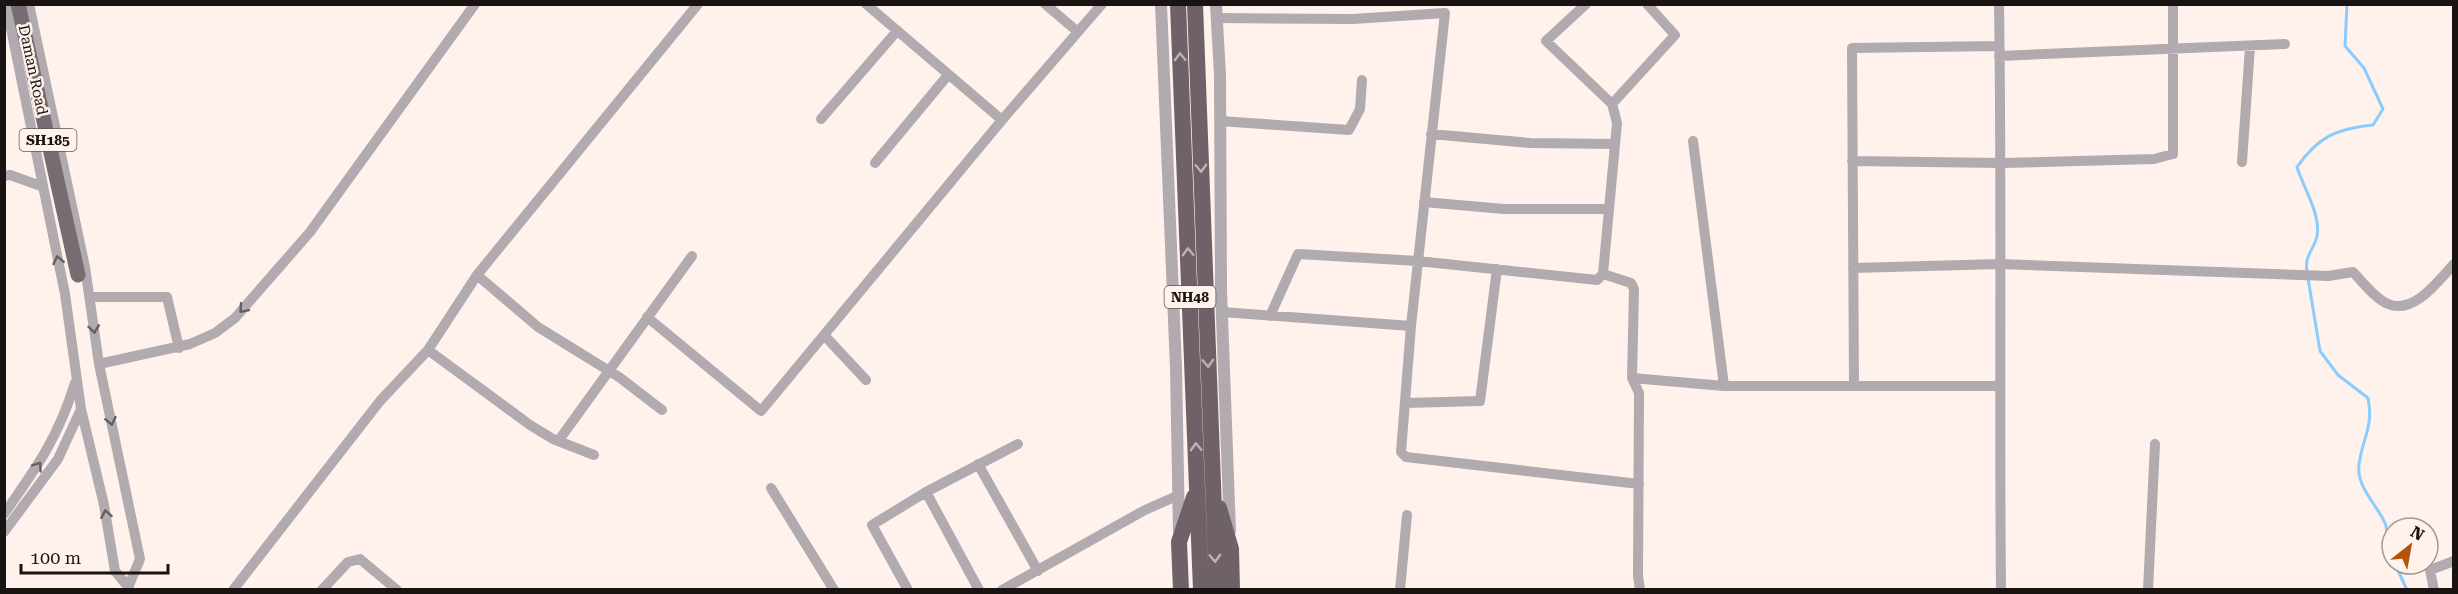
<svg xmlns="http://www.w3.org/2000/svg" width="2458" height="594" viewBox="0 0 2458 594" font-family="'Roboto Serif',serif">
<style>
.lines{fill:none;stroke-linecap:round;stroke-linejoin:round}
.stream{stroke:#8bccfe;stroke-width:3}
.minor{stroke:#b1aaae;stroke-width:10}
.tertiary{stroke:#b1aaae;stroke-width:12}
.primary{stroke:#786c73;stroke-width:15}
.trunk{stroke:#6e6268;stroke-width:16}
.oneway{stroke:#beb1b1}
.oneway2{stroke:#655e60}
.labels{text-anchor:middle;stroke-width:5;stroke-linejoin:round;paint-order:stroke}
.shield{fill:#fff2ec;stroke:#5e5653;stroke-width:1.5}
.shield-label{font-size:14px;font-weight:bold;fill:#191311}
.street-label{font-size:15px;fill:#191311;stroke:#fff2ec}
</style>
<rect width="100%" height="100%" fill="#fff2ec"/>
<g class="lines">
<path class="stream" d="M 2307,271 C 2304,256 2314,250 2317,236 C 2321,214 2303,187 2297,167 C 2319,136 2336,129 2373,125 L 2383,109 L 2364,68 L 2345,46 L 2347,4
M 2308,278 L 2320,351 L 2338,375 L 2368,398 C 2374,428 2362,438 2359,465 C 2356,486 2377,505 2385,523 C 2390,535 2383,549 2392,558
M 2395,564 L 2407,590"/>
<path class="minor" d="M 6,4 L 65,294 L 81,409 L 104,505 L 115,571 L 129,588
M 29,4 L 85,267 L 99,364 L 140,559 L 127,590
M 866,4 L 1002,120
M 1045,4 L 1078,32
M 1586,4 L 1546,41 L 1612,104
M 1999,4 C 2002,200 1999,394 2001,590
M 1217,18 L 1353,19 L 1445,13 L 1411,326 L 1401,452 L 1406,457 L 1639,484
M 1999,56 L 2285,44
M 821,119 L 897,31
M 1220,121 L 1349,130 L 1360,109 L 1362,80
M 1431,134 L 1530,143 L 1615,144
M 1693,141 L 1724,386
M 1852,161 L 2002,163 L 2154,159 L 2173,154 L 2173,4
M 2242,162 L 2250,47
M 875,163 L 948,75
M 4,176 L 10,175 L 41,186
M 1424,202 L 1504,209 L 1609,209
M 1853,268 L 2000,264 L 2328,276 L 2353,272 C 2362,281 2375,299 2388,304 C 2414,315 2439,280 2454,264
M 1603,274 L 1631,283 L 1634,289 L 1632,378
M 477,275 L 538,327 L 619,377 L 662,410
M 90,297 L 167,297 L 179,348
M 1222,312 L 1411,326
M 1270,316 L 1298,254 L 1418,261 L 1597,280 L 1603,274 L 1617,123 L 1612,104 L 1675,35 L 1647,4
M 647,317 L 761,411 L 1002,120 L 1102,4
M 824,335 L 866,380
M 428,350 L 530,425 L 553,439 L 594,455
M 99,364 L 190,344 L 215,333 L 235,318 L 310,232 L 475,4
M 1854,386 L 1852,48 L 1999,46
M 1405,403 L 1480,401 L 1497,269
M 559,440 L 692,256
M 978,464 L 1038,571
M 771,488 L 834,590
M 926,492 L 979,590
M 4,514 C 37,467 58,438 75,383
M 4,532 L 58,459 L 81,409
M 233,590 L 380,401 L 428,350 L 477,275 L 698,4
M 322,590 L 348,562 L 360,559 L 397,590
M 908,590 L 872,525 L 926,492 L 1018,444
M 1002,590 L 1145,510 L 1179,495
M 1400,590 L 1407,515
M 1640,590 L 1638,576 L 1639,393 L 1632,378 L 1724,386 L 1999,386
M 2148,590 L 2155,444
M 2434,590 L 2430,570 L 2454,561"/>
<path class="tertiary" d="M 1161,4 L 1176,368 L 1179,531
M 1216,4 L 1220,75 L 1221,290 L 1230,531"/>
<path class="primary" d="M 18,4 L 78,275"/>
<path class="trunk" d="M 1178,4 L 1201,590
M 1195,4 L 1217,590
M 1219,508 L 1231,549 L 1232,590
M 1181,590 L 1179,542 L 1194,497"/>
</g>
<defs><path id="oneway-chevron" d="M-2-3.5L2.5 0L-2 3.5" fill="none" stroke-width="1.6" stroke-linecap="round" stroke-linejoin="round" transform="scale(1.5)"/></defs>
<g class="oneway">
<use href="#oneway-chevron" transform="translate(1180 57) rotate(-92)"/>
<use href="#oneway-chevron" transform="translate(1201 168) rotate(88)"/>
<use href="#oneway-chevron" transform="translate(1188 252) rotate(-92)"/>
<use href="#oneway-chevron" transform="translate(1208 363) rotate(88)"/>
<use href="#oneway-chevron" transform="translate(1196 447) rotate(-92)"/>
<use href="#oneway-chevron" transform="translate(1215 558) rotate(88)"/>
</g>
<g class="oneway2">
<use href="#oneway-chevron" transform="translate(58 260) rotate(-102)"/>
<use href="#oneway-chevron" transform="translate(243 309) rotate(131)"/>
<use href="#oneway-chevron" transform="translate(94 329) rotate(82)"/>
<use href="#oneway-chevron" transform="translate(111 421) rotate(78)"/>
<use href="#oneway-chevron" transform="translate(38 466) rotate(-55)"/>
<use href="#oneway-chevron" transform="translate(106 514) rotate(-100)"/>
</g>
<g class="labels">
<g class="shield">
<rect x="19.5" y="129" width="57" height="22" rx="4.5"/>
<rect x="1164.5" y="286" width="51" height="22" rx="4.5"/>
</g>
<g class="shield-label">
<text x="48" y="145">SH185</text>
<text x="1190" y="302">NH48</text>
</g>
<g class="street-label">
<text transform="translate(33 70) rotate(78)" y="5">Daman Road</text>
</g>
</g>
<rect width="2458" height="594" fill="none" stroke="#191311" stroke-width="12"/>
<g transform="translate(2410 546) rotate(31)"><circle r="28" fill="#fff2ec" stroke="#a39994" stroke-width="1.5"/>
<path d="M0-4.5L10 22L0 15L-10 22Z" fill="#b25307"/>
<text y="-9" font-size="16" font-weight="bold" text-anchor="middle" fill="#191311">N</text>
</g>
<path d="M21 564v9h147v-9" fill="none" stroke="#191311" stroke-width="3"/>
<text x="30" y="564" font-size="18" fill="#191311" stroke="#fff2ec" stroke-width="4.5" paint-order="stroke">100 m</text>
</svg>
